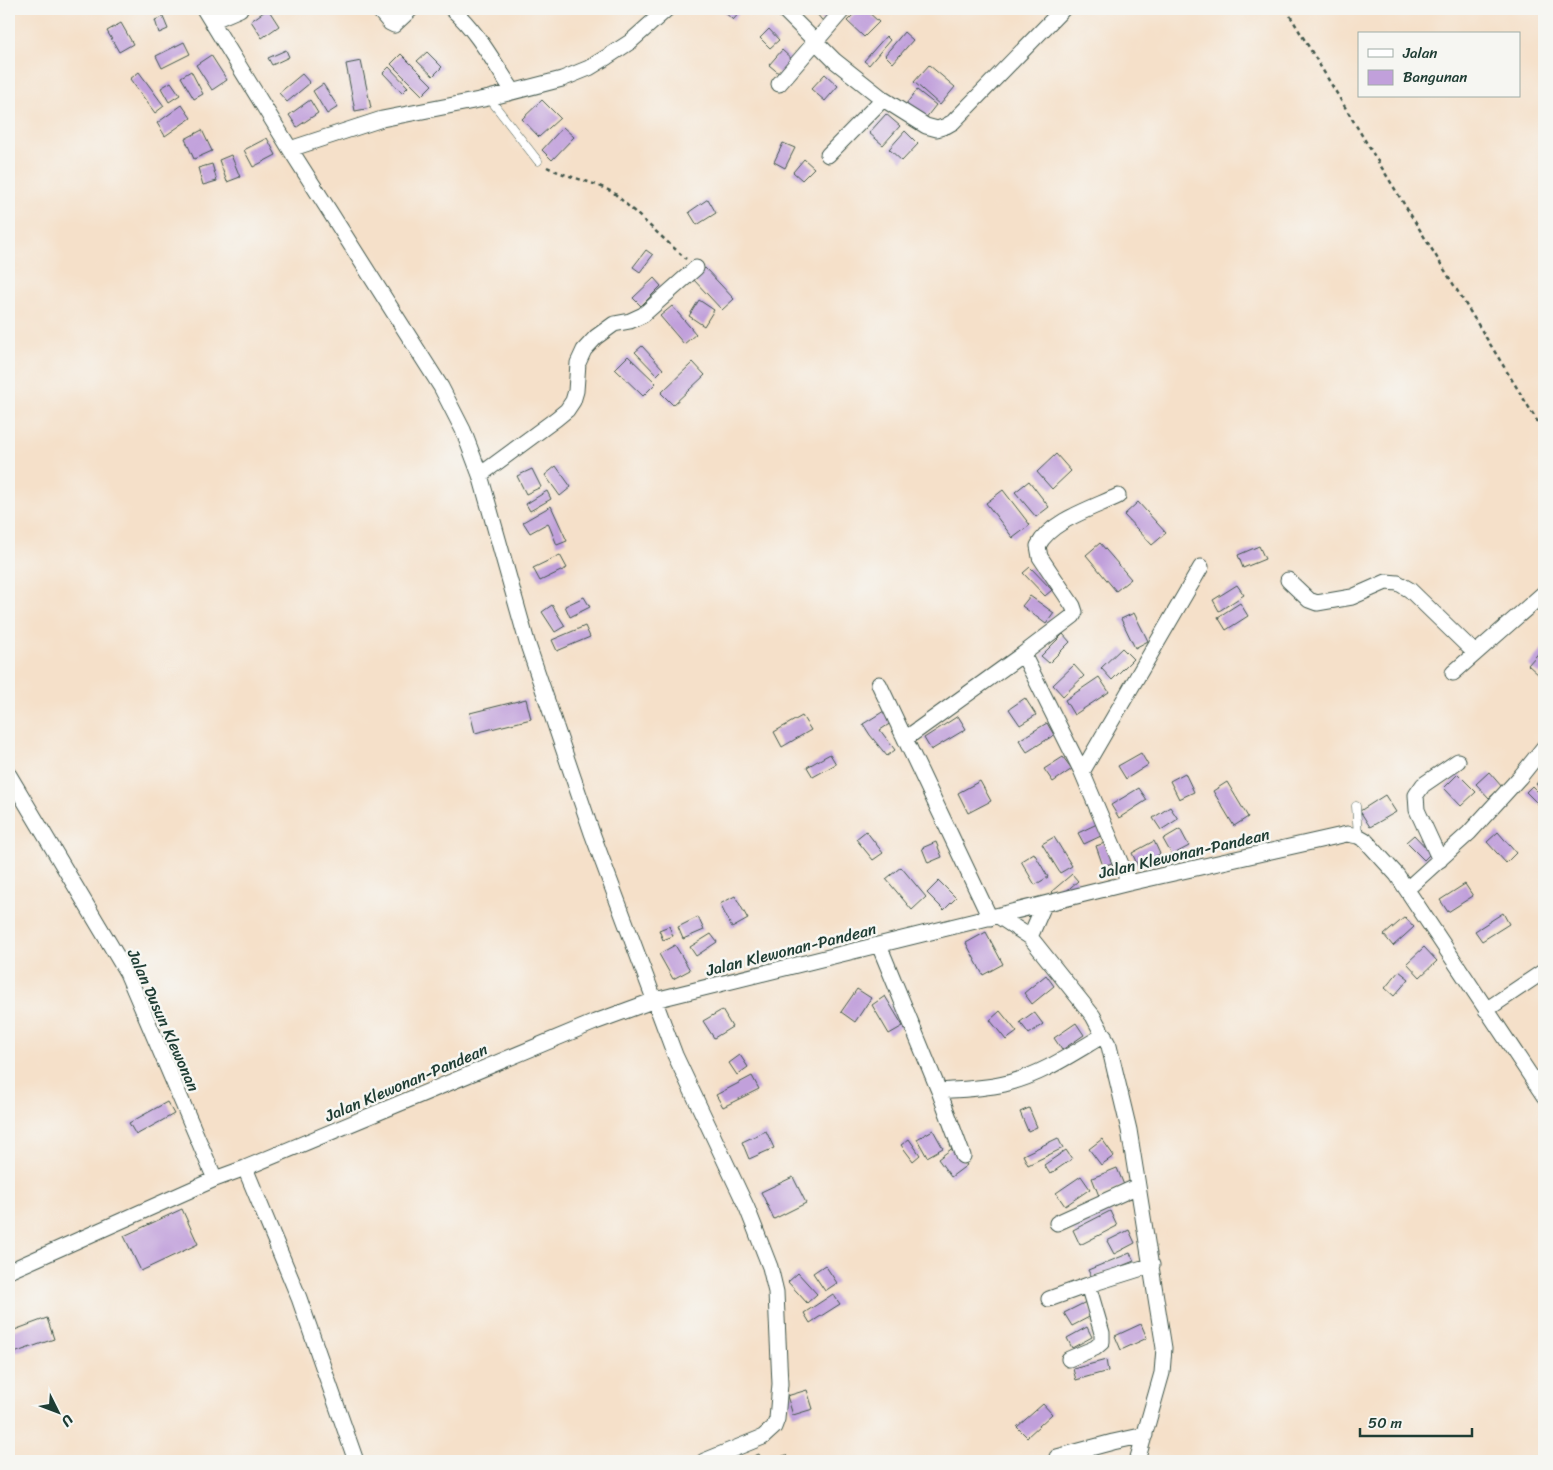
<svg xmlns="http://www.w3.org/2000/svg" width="1553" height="1470" viewBox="0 0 1553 1470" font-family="Sriracha,sans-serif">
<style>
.building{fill:#c1a0db}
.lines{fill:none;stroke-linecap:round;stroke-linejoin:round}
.service-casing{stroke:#3f554a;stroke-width:9}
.minor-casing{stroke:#3f554a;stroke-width:17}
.path{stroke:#3f554a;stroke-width:2.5;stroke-dasharray:4 4;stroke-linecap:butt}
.service{stroke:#fff;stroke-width:8}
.minor{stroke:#fff;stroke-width:15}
.labels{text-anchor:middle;stroke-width:5;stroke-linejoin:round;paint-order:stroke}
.street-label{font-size:16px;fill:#1f3d34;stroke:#f6f6f2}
</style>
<rect width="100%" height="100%" fill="#f6f6f2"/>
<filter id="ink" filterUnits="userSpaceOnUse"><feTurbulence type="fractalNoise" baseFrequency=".02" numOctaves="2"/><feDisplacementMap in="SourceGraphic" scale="10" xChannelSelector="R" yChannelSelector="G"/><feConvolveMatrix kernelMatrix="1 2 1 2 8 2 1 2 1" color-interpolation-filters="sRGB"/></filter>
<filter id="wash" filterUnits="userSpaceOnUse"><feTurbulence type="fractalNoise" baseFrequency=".0096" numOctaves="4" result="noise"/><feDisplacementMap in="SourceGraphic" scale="20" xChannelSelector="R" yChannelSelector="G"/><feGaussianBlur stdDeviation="1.12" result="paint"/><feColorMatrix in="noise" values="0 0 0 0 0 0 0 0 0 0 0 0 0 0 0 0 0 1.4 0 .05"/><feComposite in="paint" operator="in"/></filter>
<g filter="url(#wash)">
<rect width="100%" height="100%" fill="#f5e0c9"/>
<g id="blocks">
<path class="building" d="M 268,9 L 279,26 L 262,38 L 251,21 Z
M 721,9 L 743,9 L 733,20 Z
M 813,9 L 843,9 L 825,24 Z
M 859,9 L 865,9 L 879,22 L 864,37 L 847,21 Z
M 163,17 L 168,29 L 159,33 L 155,20 Z
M 121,23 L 133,44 L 119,52 L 107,31 Z
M 769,29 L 779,40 L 770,48 L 760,38 Z
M 904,32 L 913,40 L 893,63 L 885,55 Z
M 886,36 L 890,40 L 869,65 L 864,61 Z
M 184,42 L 190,54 L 162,68 L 156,56 Z
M 286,50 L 289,57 L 272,65 L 268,58 Z
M 782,50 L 794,61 L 781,75 L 769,65 Z
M 427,52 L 442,67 L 433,76 L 417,61 Z
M 401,54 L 432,85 L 422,95 L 391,64 Z
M 211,55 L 227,80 L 212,90 L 196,65 Z
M 361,61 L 371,108 L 355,111 L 346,64 Z
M 929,65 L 955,87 L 940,105 L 914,82 Z
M 389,67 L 408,87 L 402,93 L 383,73 Z
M 191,71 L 203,94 L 194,99 L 181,77 Z
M 139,72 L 164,106 L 155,113 L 130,79 Z
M 302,74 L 310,83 L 287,102 L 279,93 Z
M 825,74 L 838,86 L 825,101 L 811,89 Z
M 171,82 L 180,95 L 169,102 L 161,88 Z
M 323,84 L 338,107 L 327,114 L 313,91 Z
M 917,90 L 936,105 L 925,119 L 906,104 Z
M 310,100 L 318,113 L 297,127 L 289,115 Z
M 542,100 L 560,118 L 539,137 L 522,119 Z
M 182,105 L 191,118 L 165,136 L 157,123 Z
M 886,114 L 900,126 L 883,145 L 869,133 Z
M 563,127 L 574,137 L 552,160 L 542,150 Z
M 202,130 L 212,151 L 194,159 L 185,139 Z
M 905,131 L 918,144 L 902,161 L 889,149 Z
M 267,138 L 276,155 L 253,167 L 244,150 Z
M 783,143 L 795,148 L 785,168 L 774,162 Z
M 231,155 L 240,177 L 227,182 L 219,160 Z
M 804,159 L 814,168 L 802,180 L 793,172 Z
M 212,164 L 217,181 L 203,185 L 198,168 Z
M 708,199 L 716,213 L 697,225 L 689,212 Z
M 646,250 L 653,255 L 640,272 L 633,267 Z
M 705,268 L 734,299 L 722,310 L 693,279 Z
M 654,278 L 661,286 L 641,306 L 633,298 Z
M 699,300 L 714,310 L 704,326 L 689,316 Z
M 672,306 L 696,334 L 684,344 L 660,316 Z
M 642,346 L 663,369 L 657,375 L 635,352 Z
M 628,356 L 656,383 L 643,396 L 615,369 Z
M 693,362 L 705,375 L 673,405 L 661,393 Z
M 1056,454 L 1071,471 L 1052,489 L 1037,472 Z
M 556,466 L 571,487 L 560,496 L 545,475 Z
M 532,469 L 541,487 L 526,494 L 517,476 Z
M 1029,481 L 1049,507 L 1036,517 L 1015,492 Z
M 1003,490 L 1030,525 L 1013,538 L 986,503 Z
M 547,491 L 551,499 L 530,511 L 526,504 Z
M 1138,502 L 1166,533 L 1152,545 L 1124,515 Z
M 551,506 L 567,541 L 557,545 L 548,523 L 530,533 L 523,522 Z
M 1100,543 L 1131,579 L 1116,591 L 1086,555 Z
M 1259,546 L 1265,559 L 1243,568 L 1238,555 Z
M 560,555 L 567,568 L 540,581 L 533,568 Z
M 1030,567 L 1052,590 L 1045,596 L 1023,573 Z
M 1237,585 L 1244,595 L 1219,611 L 1213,600 Z
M 1030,596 L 1054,613 L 1046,624 L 1022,606 Z
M 584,597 L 590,607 L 570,617 L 565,606 Z
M 1240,603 L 1248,616 L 1226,630 L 1218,617 Z
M 552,605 L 565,626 L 555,632 L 542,612 Z
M 1134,613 L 1148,641 L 1135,648 L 1121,619 Z
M 585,626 L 590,637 L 557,651 L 552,640 Z
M 1063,634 L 1070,642 L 1049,663 L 1041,656 Z
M 1544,647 L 1544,669 L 1539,675 L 1528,665 Z
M 1122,648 L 1133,659 L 1112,680 L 1101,668 Z
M 1074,665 L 1084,676 L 1063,696 L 1053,685 Z
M 1099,677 L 1109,692 L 1074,715 L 1065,700 Z
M 1025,698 L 1036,715 L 1020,725 L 1009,709 Z
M 526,699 L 531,719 L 475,733 L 470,713 Z
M 884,711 L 891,723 L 880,730 L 895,750 L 887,756 L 870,735 L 863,724 Z
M 802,716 L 811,730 L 782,747 L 774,732 Z
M 958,716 L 966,729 L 931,750 L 924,738 Z
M 1047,723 L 1054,735 L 1027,752 L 1019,740 Z
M 1141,753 L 1148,765 L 1126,779 L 1118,766 Z
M 830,754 L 836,764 L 813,777 L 807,767 Z
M 1063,757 L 1072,769 L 1053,782 L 1044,769 Z
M 1489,772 L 1502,787 L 1489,798 L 1476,784 Z
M 1185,773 L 1194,792 L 1179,799 L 1170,781 Z
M 1458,774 L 1476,792 L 1461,806 L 1444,788 Z
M 1544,775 L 1544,793 L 1536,784 Z
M 980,781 L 991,801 L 968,813 L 958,793 Z
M 1227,782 L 1248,817 L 1234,826 L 1213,791 Z
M 1532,786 L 1544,798 L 1538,804 L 1526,792 Z
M 1139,788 L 1147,800 L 1119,818 L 1111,805 Z
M 1385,795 L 1396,812 L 1370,827 L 1360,811 Z
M 1170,807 L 1178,819 L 1161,830 L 1153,818 Z
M 1097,824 L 1103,835 L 1084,844 L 1078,833 Z
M 1180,829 L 1189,846 L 1172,855 L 1163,839 Z
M 866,831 L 883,853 L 873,860 L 856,839 Z
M 1498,832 L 1516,853 L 1506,863 L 1487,842 Z
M 1414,835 L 1431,853 L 1424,860 L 1406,842 Z
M 1054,837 L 1072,866 L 1060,873 L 1042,844 Z
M 1154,841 L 1160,854 L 1138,866 L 1132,853 Z
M 936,842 L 942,857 L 928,863 L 922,848 Z
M 1105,843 L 1112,863 L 1103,866 L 1096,846 Z
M 1034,853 L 1048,877 L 1035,885 L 1021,861 Z
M 901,867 L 926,897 L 912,910 L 886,879 Z
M 1072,874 L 1078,881 L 1057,899 L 1051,892 Z
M 939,881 L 956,898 L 944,910 L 927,893 Z
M 1465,884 L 1473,896 L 1448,912 L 1440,900 Z
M 735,896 L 748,919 L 732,928 L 720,904 Z
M 1503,913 L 1509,924 L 1482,941 L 1475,931 Z
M 698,917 L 704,930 L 683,939 L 678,927 Z
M 1405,917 L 1414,927 L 1393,946 L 1384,935 Z
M 669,926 L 673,936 L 663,940 L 659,930 Z
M 986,932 L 1003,964 L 983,975 L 966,943 Z
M 711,934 L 717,942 L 696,956 L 690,947 Z
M 675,945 L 690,970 L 673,979 L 659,954 Z
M 1424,947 L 1437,961 L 1420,977 L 1407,963 Z
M 1399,971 L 1409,979 L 1394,996 L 1385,988 Z
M 1046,975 L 1054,986 L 1032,1004 L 1024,993 Z
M 857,989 L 871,998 L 855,1022 L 841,1012 Z
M 885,996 L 903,1026 L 889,1034 L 872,1005 Z
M 722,1010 L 732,1027 L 714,1038 L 703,1021 Z
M 1000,1011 L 1017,1032 L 1006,1040 L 990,1020 Z
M 1034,1012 L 1043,1024 L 1029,1034 L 1020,1022 Z
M 1076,1023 L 1084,1035 L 1062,1050 L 1054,1038 Z
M 740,1055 L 748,1067 L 737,1075 L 729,1063 Z
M 752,1076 L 759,1089 L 723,1107 L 716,1095 Z
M 167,1102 L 174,1114 L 136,1135 L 129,1123 Z
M 1029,1108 L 1037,1127 L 1028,1131 L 1020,1112 Z
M 933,1130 L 943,1148 L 927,1157 L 917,1139 Z
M 766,1131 L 774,1148 L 749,1159 L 742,1142 Z
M 1058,1138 L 1063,1148 L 1028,1165 L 1023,1155 Z
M 909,1139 L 920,1155 L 913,1161 L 901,1145 Z
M 1102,1139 L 1114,1156 L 1101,1165 L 1089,1149 Z
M 954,1147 L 967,1165 L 951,1177 L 938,1159 Z
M 1066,1150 L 1072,1159 L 1050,1174 L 1044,1165 Z
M 1117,1168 L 1124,1185 L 1099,1196 L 1092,1178 Z
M 1081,1176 L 1090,1189 L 1065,1206 L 1056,1193 Z
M 793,1177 L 806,1203 L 774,1219 L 761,1192 Z
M 182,1209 L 198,1244 L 141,1271 L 124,1236 Z
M 1110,1211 L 1117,1226 L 1080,1245 L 1073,1230 Z
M 1129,1230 L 1135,1243 L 1114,1254 L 1107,1241 Z
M 1130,1253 L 1134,1261 L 1092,1278 L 1088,1270 Z
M 825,1265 L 837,1283 L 825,1291 L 813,1273 Z
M 798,1273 L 817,1294 L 807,1303 L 788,1282 Z
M 833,1294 L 840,1304 L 810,1323 L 804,1313 Z
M 1086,1302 L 1093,1315 L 1072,1326 L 1064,1313 Z
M 47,1318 L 54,1339 L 14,1353 L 9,1339 L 9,1332 Z
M 1141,1324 L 1147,1338 L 1121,1350 L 1115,1336 Z
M 1087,1327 L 1092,1337 L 1072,1348 L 1067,1338 Z
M 1106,1360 L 1108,1371 L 1076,1380 L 1073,1369 Z
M 807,1390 L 813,1409 L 793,1415 L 787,1396 Z
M 1043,1404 L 1052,1414 L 1027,1437 L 1017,1427 Z
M 759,1454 L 762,1461 L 745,1461 L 745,1460 Z
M 786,1455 L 789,1461 L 769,1461 Z"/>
</g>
</g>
<g filter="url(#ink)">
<use href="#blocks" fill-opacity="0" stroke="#3f554a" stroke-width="1"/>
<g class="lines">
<defs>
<path id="service" d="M 489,98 L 538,161
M 1356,806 L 1358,836"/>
<path id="minor" d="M 204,9 L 290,149 L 441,387 L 463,430 L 480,475 L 527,642 L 592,833 L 675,1055 L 747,1208 L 770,1267 L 776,1292 L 777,1317 L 780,1384 L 777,1419 L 774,1427 L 763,1437 L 704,1461
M 378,9 L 390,23 L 394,25 L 411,9
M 452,9 C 478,32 494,63 513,91
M 783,9 L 835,61 L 883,99 L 926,126 L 937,129 L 946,126 L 953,122 L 1063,9
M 212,21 L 240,9
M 779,84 L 842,11
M 290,149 L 382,119 L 489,98 L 562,79 L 589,68 L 607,57 L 630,42 L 667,9
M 828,155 L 883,99
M 480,475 L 556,419 L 567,410 L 573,401 L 576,391 L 578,363 L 584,350 L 596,337 L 614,324 L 630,321 L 643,315 L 696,268
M 1288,580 L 1309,600 L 1317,603 L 1352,597 L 1386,582 L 1398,583 L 1410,590 L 1475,653
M 1023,654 L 1082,772 L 1129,883
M 1453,673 L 1544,593
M 879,684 L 990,918
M 905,739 L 1023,654 L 1073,616 L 1075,612 L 1073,606 L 1040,557 L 1038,546 C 1050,521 1093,508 1118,496
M 1082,772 L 1201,567
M 9,775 L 127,973 L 215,1179 L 245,1168 L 595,1022 L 655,1000 L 1129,883 L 1347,834 L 1358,836 L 1365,840 L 1397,875 L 1544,1096
M 1440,860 L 1417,810 L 1416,795 L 1423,785 L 1458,761
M 1407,889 L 1469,833 L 1520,777 L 1544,747
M 998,916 L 1030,937 L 1093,1016 L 1109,1046 L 1129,1130 L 1164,1348 L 1162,1373 L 1137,1461
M 1030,937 L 1044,905
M 879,945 L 939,1091 L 963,1156
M 1486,1010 L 1544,971
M 939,1091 C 962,1089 986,1089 1008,1083 C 1043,1074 1073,1053 1104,1035
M 245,1168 L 299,1298 L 356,1461
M 1057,1223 L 1138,1186
M 9,1271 L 215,1179
M 1049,1299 L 1088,1285 L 1152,1265
M 1069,1359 L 1095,1348 L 1102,1342 L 1102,1333 L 1088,1285
M 1057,1457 L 1113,1442 L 1145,1435"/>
</defs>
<use href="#service" class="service-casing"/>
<use href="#minor" class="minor-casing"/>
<path class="path" d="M 1286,9 L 1366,142 L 1544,432
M 547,167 C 569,178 593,181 614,193 L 686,259"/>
<use href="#service" class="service"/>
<use href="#minor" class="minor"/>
</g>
</g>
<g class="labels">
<g class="street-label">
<text transform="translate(1184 853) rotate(-13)" y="6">Jalan Klewonan-Pandean</text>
<text transform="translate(791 949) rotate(-14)" y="6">Jalan Klewonan-Pandean</text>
<text transform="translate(164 1020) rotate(66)" y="6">Jalan Dusun Klewonan</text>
<text transform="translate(406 1082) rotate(-23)" y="6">Jalan Klewonan-Pandean</text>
</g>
</g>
<rect width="1553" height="1470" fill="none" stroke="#f6f6f2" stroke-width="30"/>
<rect x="1358" y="32" width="162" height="65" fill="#f6f6f2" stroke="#a0aca6"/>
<rect x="1368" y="49" width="25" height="8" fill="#ffffff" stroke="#a0aca6"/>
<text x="1403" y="58" font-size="15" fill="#1f3d34">Jalan</text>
<rect x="1368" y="70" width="25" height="15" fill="#c1a0db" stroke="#a0aca6"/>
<text x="1403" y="82" font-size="15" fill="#1f3d34">Bangunan</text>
<g transform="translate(58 1412) rotate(132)" stroke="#f6f6f2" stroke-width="4" paint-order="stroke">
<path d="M0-4L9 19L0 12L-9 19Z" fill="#1f3d34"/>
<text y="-8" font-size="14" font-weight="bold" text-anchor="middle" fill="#1f3d34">U</text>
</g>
<path d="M1360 1428v8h112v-8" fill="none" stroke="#1f3d34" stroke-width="2.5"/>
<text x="1368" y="1428" font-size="15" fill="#1f3d34" stroke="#f6f6f2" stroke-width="4" paint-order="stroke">50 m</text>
</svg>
